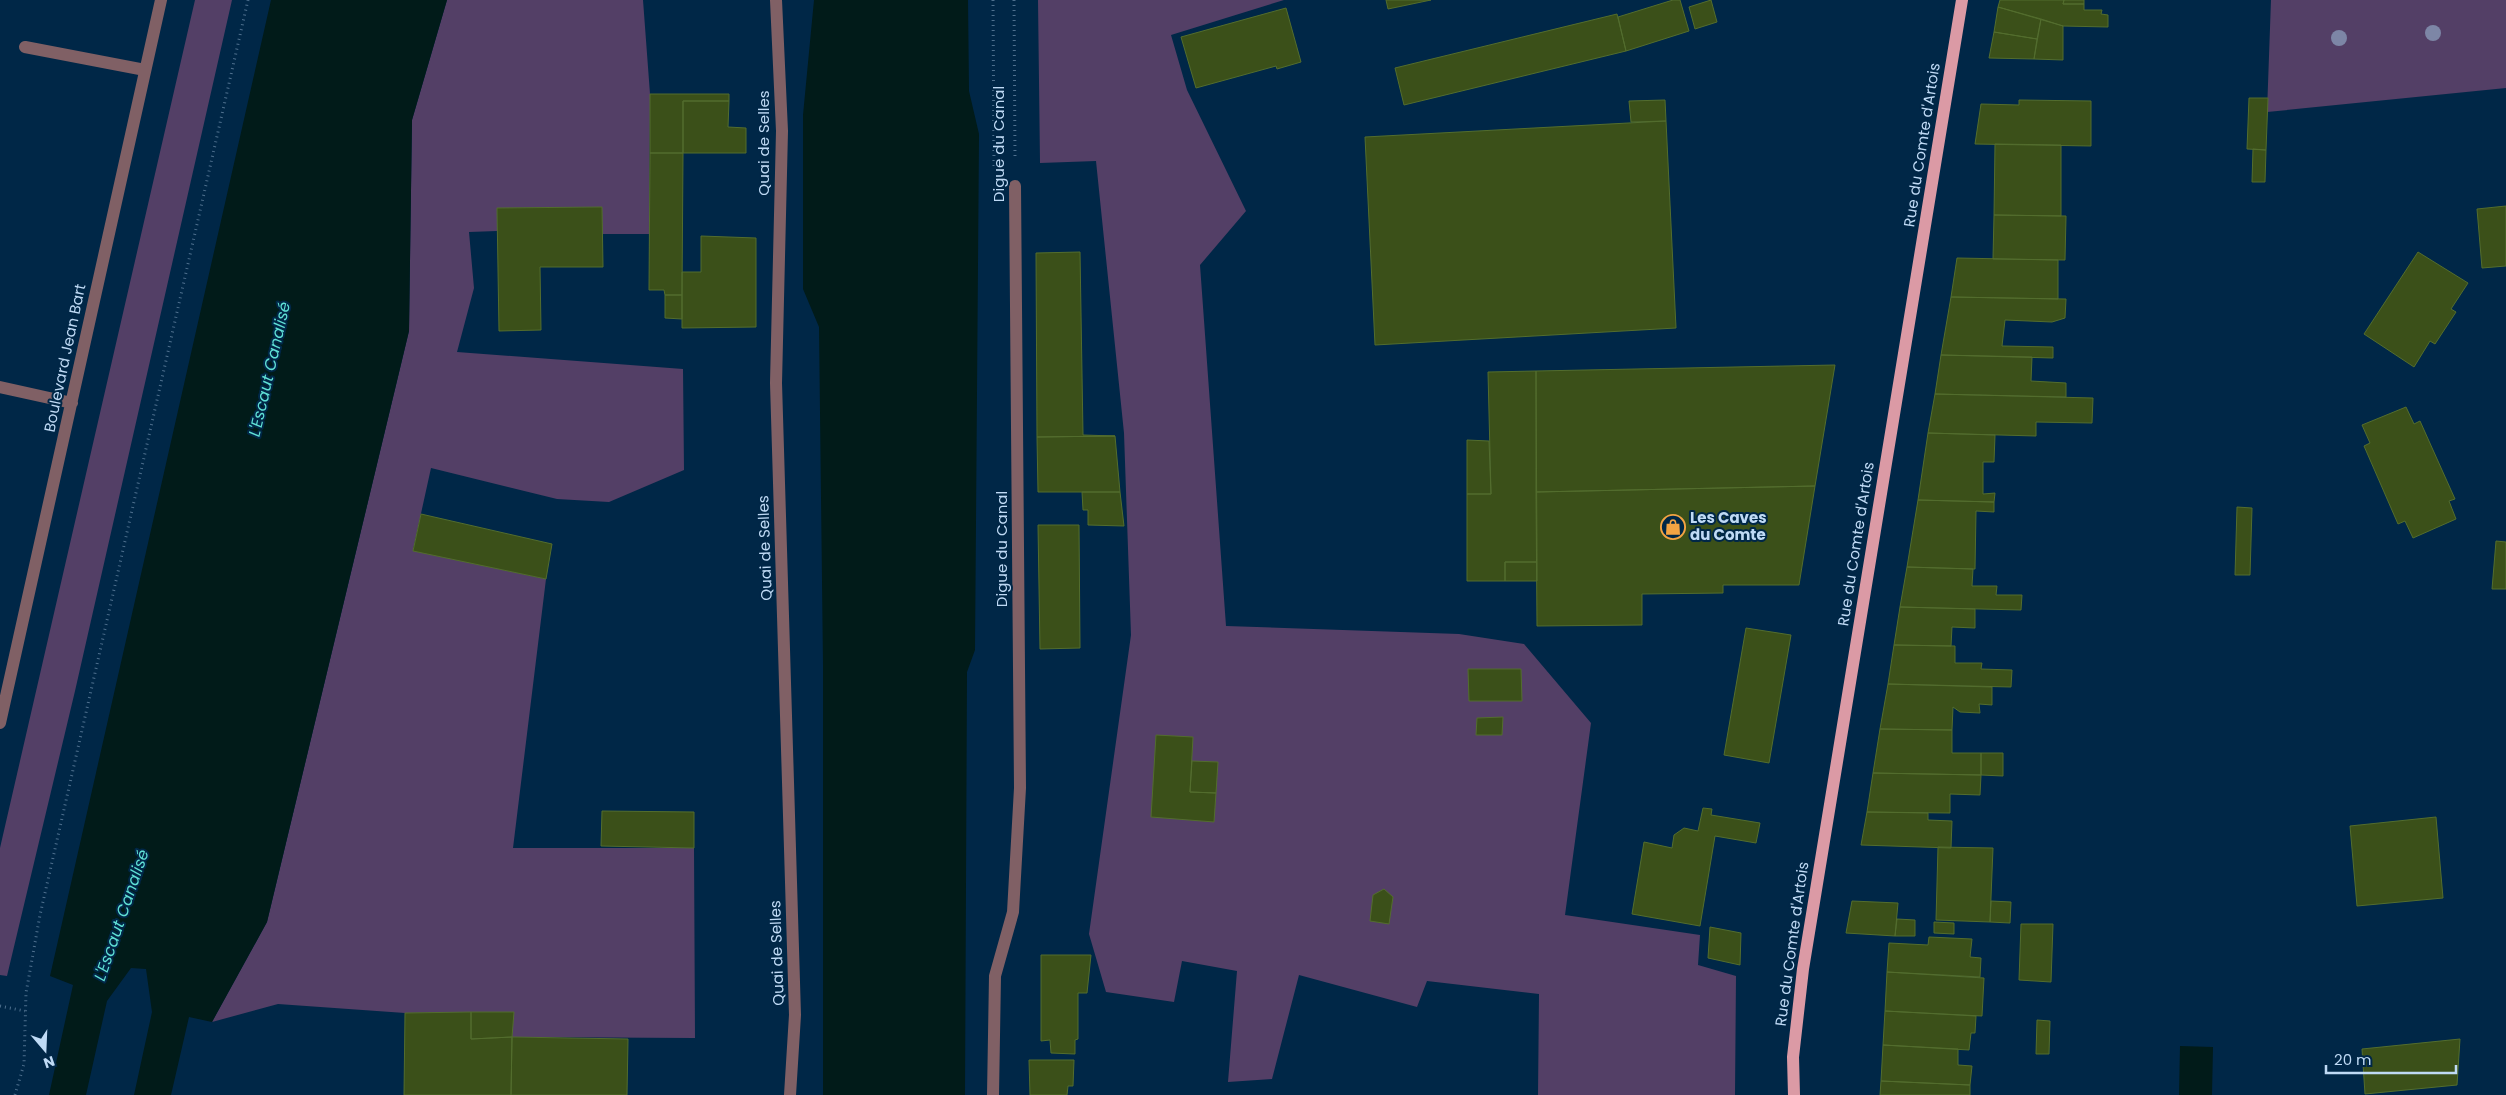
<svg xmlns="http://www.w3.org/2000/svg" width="2506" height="1095" viewBox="0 0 2506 1095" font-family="Poppins,sans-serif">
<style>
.green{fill:#533f66}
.water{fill:#011b19}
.building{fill:#3b5019;stroke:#536d2e}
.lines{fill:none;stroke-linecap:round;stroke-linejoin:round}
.path{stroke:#4e708e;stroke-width:3;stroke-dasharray:1 4;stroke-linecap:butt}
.minor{stroke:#806065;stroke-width:12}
.major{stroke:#db9aa5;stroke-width:12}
.tree{fill:#7d86a6}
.labels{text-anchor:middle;stroke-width:4;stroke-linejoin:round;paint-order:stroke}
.street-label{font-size:15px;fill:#bfdaf5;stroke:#002747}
.poi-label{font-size:15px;font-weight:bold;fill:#bfdaf5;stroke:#002747;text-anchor:start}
.water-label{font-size:16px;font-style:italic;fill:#5fe0d5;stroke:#002747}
</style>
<rect width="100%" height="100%" fill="#002747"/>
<path class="green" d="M 195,0 L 232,0 L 75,691 L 7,976 L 0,975 L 0,848 Z
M 447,0 L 643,0 L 650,94 L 649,234 L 602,234 L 602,207 L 497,208 L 497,231 L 469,232 L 474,288 L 457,352 L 683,369 L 684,470 L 609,502 L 557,499 L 431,468 L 413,550 L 546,579 L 513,848 L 694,848 L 695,1038 L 512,1037 L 513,1012 L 405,1013 L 278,1004 L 212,1022 L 267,922 L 409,331 L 412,120 Z
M 1038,0 L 1284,0 L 1171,35 L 1187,90 L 1246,211 L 1200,265 L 1226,626 L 1459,634 L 1524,644 L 1591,723 L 1565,915 L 1700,935 L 1698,965 L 1736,976 L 1735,1095 L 1538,1095 L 1539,994 L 1427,981 L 1417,1007 L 1299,975 L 1272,1079 L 1228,1082 L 1237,971 L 1182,961 L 1174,1002 L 1106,992 L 1089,934 L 1131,635 L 1124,433 L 1096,161 L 1040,163 Z
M 2271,0 L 2506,0 L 2506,88 L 2267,112 Z"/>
<path class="water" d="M 271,0 L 447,0 L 412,120 L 409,331 L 267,922 L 212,1022 L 189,1017 L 171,1095 L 134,1095 L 152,1012 L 146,969 L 131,968 L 107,1001 L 86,1095 L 49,1095 L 73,985 L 50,976 Z
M 814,0 L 968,0 L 969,91 L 979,134 L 975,650 L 967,672 L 965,1095 L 823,1095 L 823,665 L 819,327 L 803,289 L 803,115 Z
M 2180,1046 L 2213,1047 L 2212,1095 L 2179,1095 Z"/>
<path class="building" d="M 1386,0 L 1431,0 L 1388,9 Z
M 1673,0 L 1680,0 L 1689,31 L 1626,51 L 1618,17 Z
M 1711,0 L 1717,22 L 1695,29 L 1689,7 Z
M 2000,0 L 2064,0 L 2063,4 L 2084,4 L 2084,10 L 2102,10 L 2101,14 L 2108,15 L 2108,27 L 2063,26 L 1998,7 Z
M 2064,0 L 2084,0 L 2084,4 L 2063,4 Z
M 1998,7 L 2041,19 L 2037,39 L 1994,32 Z
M 1286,8 L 1301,62 L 1277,69 L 1276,66 L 1196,88 L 1181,37 Z
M 1617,14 L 1626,51 L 1404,105 L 1395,68 Z
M 2041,19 L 2063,26 L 2063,60 L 2034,59 Z
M 1994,32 L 2037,39 L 2034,59 L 1989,58 Z
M 650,94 L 729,94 L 729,101 L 683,101 L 683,153 L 650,153 Z
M 2249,98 L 2268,98 L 2266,150 L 2247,149 Z
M 1665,100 L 1666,121 L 1631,122 L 1629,101 Z
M 2019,100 L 2091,101 L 2091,146 L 1975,144 L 1981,104 L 2019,105 Z
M 683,101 L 729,101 L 728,127 L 746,128 L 746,153 L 683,153 Z
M 1666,121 L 1676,328 L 1375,345 L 1365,137 Z
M 1995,144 L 2061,145 L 2061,216 L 1994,215 Z
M 2253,149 L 2266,150 L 2265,182 L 2252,182 Z
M 650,153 L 683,153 L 682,295 L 665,295 L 664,290 L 649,290 Z
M 2506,206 L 2506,266 L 2482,268 L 2477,209 Z
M 602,207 L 603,267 L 540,267 L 541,330 L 499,331 L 497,208 Z
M 1994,215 L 2066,216 L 2065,260 L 1993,259 Z
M 701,236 L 756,238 L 756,327 L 682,328 L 682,272 L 701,272 Z
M 1080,252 L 1083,435 L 1115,436 L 1037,437 L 1036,253 Z
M 2418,252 L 2468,283 L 2451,309 L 2456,312 L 2435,344 L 2430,341 L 2414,367 L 2364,334 Z
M 1957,258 L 2058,260 L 2058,299 L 1951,297 Z
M 665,295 L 682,295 L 682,319 L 665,318 Z
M 1951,297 L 2066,299 L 2065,318 L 2052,322 L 2005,320 L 2002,346 L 2053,347 L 2053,358 L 1941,355 Z
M 1941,355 L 2032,357 L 2031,381 L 2066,383 L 2066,397 L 1935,394 Z
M 1835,365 L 1815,486 L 1536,492 L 1536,371 Z
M 1536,371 L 1537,562 L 1505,562 L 1505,581 L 1467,581 L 1467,494 L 1491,494 L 1488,372 Z
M 1935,394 L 2093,398 L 2092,423 L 2036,422 L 2036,436 L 1928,433 Z
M 2406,407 L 2414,424 L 2420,421 L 2455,499 L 2449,501 L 2456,519 L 2413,538 L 2405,521 L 2398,524 L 2364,446 L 2370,443 L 2362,425 Z
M 1928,433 L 1995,435 L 1994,462 L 1983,462 L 1983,494 L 1995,493 L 1994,502 L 1918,500 Z
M 1115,436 L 1120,492 L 1038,492 L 1037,437 Z
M 1467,440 L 1489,441 L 1491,494 L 1467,494 Z
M 1815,486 L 1799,585 L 1723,585 L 1723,593 L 1642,594 L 1642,625 L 1537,626 L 1536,492 Z
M 1082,492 L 1120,492 L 1124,526 L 1088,525 L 1088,510 L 1083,510 Z
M 1918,500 L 1994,502 L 1994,512 L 1976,511 L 1975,569 L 1907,567 Z
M 2237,507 L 2252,508 L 2250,575 L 2235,575 Z
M 421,514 L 552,544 L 546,579 L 413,551 Z
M 1038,525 L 1079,525 L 1080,648 L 1040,649 Z
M 2496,541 L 2506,542 L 2506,589 L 2492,589 Z
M 1505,562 L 1537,562 L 1537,581 L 1505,581 Z
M 1907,567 L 1973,569 L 1972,586 L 1997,586 L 1996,595 L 2022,595 L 2021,610 L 1900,607 Z
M 1900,607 L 1975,609 L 1975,628 L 1952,627 L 1951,646 L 1894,645 Z
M 1746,628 L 1791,635 L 1769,763 L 1724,755 Z
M 1894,645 L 1955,646 L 1955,663 L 1982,663 L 1981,669 L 2012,670 L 2011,687 L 1888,684 Z
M 1468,669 L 1521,669 L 1522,701 L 1469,701 Z
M 1888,684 L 1992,687 L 1992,705 L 1979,704 L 1980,713 L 1960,712 L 1953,707 L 1952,730 L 1880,729 Z
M 1503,717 L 1502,735 L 1476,735 L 1477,718 Z
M 1880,729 L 1952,730 L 1952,753 L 1981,753 L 1981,775 L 1873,773 Z
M 1156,735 L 1193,737 L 1190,792 L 1216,793 L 1214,822 L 1151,817 Z
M 1981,753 L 2003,753 L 2003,776 L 1981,775 Z
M 1192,761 L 1218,762 L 1216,793 L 1190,792 Z
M 1873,773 L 1981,775 L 1980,795 L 1950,794 L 1950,813 L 1867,812 Z
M 1703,808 L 1712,809 L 1711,815 L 1760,823 L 1756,843 L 1715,836 L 1700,926 L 1632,914 L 1644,842 L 1672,848 L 1674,835 L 1684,828 L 1698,831 Z
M 602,811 L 694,812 L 694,848 L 601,846 Z
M 1867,812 L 1928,813 L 1928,820 L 1952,821 L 1951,848 L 1861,845 Z
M 2436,817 L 2443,898 L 2357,906 L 2350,826 Z
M 1938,847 L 1993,848 L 1990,922 L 1936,920 Z
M 1384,889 L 1393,897 L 1389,924 L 1370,921 L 1373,895 Z
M 1852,901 L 1898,903 L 1895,936 L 1846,933 Z
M 1991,901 L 2011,902 L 2010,923 L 1990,922 Z
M 1897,919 L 1915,920 L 1915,936 L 1895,936 Z
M 1934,922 L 1954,923 L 1954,934 L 1934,933 Z
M 2021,924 L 2053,924 L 2051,982 L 2019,980 Z
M 1710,927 L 1741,933 L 1740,965 L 1708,958 Z
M 1929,937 L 1972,939 L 1970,957 L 1981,958 L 1980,977 L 1887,972 L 1889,943 L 1928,945 Z
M 1041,955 L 1091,955 L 1087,993 L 1078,993 L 1078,1039 L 1075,1040 L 1075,1054 L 1051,1053 L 1050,1040 L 1041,1041 Z
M 1887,972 L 1984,978 L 1982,1016 L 1885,1011 Z
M 1885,1011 L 1976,1016 L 1975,1033 L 1971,1033 L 1969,1050 L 1883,1045 Z
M 471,1012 L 514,1012 L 512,1037 L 471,1039 Z
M 471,1012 L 471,1039 L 512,1037 L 511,1095 L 404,1095 L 405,1013 Z
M 2037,1020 L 2050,1021 L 2049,1054 L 2036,1054 Z
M 512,1037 L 628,1039 L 627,1095 L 511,1095 Z
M 2460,1039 L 2457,1085 L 2365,1094 L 2362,1049 Z
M 1883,1045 L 1958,1049 L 1958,1065 L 1972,1066 L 1970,1085 L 1881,1081 Z
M 1029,1060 L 1074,1060 L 1073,1086 L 1068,1086 L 1067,1095 L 1030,1095 Z
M 1881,1081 L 1970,1085 L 1970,1095 L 1880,1095 Z"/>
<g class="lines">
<path class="path" d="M 993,0 L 994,166
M 1014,0 L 1015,157
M 0,1006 L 25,1011
M 15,1095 L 24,1064 L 26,993 L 40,915 L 248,0"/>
<path class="minor" d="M 776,0 L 782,131 L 776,383 L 795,1015 L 790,1095
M 25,47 L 145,70
M 0,387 L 72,403
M 0,723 L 161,0
M 993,1095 L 995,976 L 1013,912 L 1020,788 L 1015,186"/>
<path class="major" d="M 1794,1095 L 1793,1057 L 1803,969 L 1962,0"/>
</g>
<g class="tree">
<circle cx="2433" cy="33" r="8"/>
<circle cx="2339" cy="38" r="8"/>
</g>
<defs>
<symbol id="shop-ring" viewBox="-11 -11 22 22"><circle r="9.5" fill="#002747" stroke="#f3a443" stroke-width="1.5"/><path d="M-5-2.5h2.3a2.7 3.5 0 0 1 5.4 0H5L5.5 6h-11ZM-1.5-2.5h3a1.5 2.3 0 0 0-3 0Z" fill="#f3a443"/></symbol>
</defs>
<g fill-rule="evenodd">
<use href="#shop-ring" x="1659" y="513" width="28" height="28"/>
</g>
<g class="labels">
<g class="street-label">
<text transform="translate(764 143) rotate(-90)" y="5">Quai de Selles</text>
<text transform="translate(999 144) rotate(-90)" y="5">Digue du Canal</text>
<text transform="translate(1922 145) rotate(-81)" y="5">Rue du Comte d'Artois</text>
<text transform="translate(65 358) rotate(-78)" y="5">Boulevard Jean Bart</text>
<text transform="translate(1856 544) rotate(-81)" y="5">Rue du Comte d'Artois</text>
<text transform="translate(765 548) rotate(-92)" y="5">Quai de Selles</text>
<text transform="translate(1002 549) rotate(-90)" y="5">Digue du Canal</text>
<text transform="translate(1792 944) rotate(-82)" y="5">Rue du Comte d'Artois</text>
<text transform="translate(777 953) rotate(-92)" y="5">Quai de Selles</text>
</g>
<g class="poi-label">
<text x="1690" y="523">Les Caves<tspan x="1690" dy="17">du Comte</tspan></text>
</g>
<g class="water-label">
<text transform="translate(269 369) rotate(-77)" y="6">L'Escaut Canalisé</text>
<text transform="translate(121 915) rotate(-71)" y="6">L'Escaut Canalisé</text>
</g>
</g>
<g transform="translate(45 1050) rotate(161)" stroke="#002747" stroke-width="4" paint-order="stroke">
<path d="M0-4L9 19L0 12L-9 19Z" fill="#bfdaf5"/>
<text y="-8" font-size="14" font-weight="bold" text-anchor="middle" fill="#bfdaf5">N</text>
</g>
<path d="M2326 1065v8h130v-8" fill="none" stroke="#bfdaf5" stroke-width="2.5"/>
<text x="2334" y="1065" font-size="15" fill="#bfdaf5" stroke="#002747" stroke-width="4" paint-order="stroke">20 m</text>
</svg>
